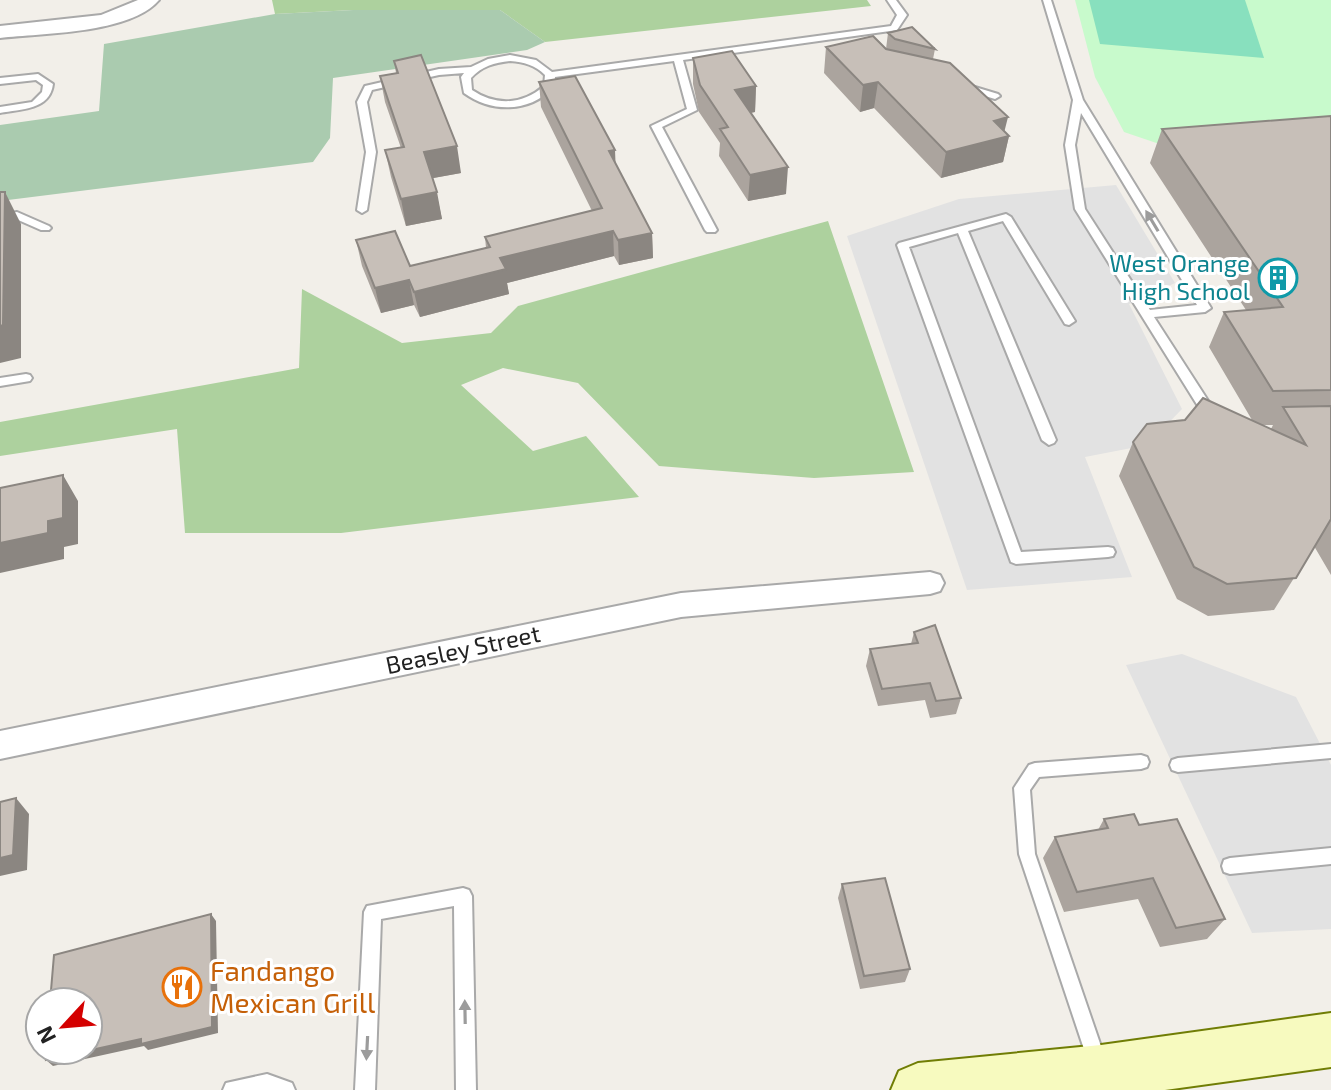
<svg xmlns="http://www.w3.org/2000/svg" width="1331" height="1090" viewBox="0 0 1331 1090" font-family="'Exo 2',sans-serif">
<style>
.forest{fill:#add19e}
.cemetery{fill:#aacbaf}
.park{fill:#c8facc}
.pitch{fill:#88e0be}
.parking{fill:#e2e2e2}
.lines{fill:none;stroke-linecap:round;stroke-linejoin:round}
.service-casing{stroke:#a9a9a9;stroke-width:4}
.minor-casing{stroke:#a9a9a9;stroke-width:4}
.secondary-casing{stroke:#707d05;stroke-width:4}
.service{fill:#fff;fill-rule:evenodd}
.minor{fill:#fff;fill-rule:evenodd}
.secondary{fill:#f7fabf;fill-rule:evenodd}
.wall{fill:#aba49e;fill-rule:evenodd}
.shaded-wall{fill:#8b8681}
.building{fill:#c7bfb8;stroke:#8b8681;stroke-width:2}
.oneway{fill:#9c9c9c}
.labels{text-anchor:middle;stroke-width:6;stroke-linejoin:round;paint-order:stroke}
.culture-label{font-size:24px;fill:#0d838f;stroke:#fff;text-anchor:end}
.street-label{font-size:24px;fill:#222;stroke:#fff}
.near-food-label{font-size:28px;fill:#c56008;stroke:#fff;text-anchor:start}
</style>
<rect width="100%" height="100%" fill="#f2efe9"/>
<path class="forest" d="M 272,0 L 867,0 L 871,6 L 545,42 L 500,10 L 353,10 L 275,14 Z
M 828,221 L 914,472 L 814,478 L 659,466 L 578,383 L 503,368 L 461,385 L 533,451 L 586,436 L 639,497 L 341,533 L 185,533 L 177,429 L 0,456 L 0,422 L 299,368 L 302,289 L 402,343 L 491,333 L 518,306 Z"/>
<path class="cemetery" d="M 353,10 L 500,10 L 545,42 L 527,50 L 333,78 L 330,138 L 313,162 L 0,201 L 0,125 L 99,111 L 104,44 L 275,14 Z"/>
<path class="park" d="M 1075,0 L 1331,0 L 1331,139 L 1174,149 L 1124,132 L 1095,77 Z"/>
<path class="pitch" d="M 1089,0 L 1245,0 L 1264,58 L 1100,44 Z"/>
<path class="parking" d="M 1116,185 L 1175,283 L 1129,304 L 1182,409 L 1147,445 L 1085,457 L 1132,577 L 967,590 L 847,236 L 959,199 Z
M 1182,654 L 1296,697 L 1331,765 L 1331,929 L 1252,933 L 1126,665 Z"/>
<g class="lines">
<defs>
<path id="service" d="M 887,0 L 896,0 L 907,15 L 897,30 L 683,60 L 697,110 L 662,127 L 717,230 L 715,232 L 707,232 L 705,230 L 651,126 L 687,109 L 674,61 L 555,77 L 554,87 C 529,113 492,113 464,93 L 461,77 L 464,73 L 439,75 L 372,90 L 367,102 L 376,152 L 367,210 L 362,213 L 357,210 L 366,152 L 357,102 L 365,86 L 439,69 L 471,67 L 488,59 L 510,55 L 536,60 L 552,72 L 891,26 L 897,15 ZM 510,61 C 524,62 535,65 545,75 L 544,86 C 522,105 496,106 472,90 L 471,78 C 482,66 494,63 510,61 Z
M 1043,0 L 1051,0 L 1083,100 L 1211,308 L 1205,312 L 1154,317 L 1216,413 L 1217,416 L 1216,419 L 1206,419 L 1075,209 L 1065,145 L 1073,100 ZM 1081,113 L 1197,305 L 1150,310 L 1085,209 L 1075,145 Z
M 38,74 L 53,84 C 50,110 21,109 0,113 L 0,107 L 32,102 L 42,92 L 43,85 L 36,80 L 0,84 L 0,78 Z
M 965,84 L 998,94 L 1000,96 L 995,99 L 962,89 L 962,85 Z
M 17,212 L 49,226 L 51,228 L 49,230 L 41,230 L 16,219 L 0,221 L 0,215 Z
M 1006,214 L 1011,217 L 1075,321 L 1069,325 L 1065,324 L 1003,221 L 968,231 L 1056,440 L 1054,443 L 1049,445 L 1042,440 L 958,233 L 909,247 L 1021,552 L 1108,547 L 1113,548 L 1115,552 L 1113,556 L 1108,557 L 1016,564 L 1011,562 L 897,245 L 899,243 Z
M 26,374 L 30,375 L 32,378 L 30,381 L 0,386 L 0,378 Z
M 1331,744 L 1331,758 L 1178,772 L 1172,770 L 1170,765 L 1172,760 L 1178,758 Z
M 1141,755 L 1147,757 L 1149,762 L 1147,767 L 1141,769 L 1039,777 L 1030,790 L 1035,854 L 1107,1064 L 1105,1071 L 1098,1073 L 1091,1071 L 1089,1064 L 1019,854 L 1014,788 L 1029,765 L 1035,763 Z
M 1331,848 L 1331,864 L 1230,874 L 1224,872 L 1222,866 L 1224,860 L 1230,858 Z
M 463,888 L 469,890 L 472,896 L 476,1090 L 456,1090 L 454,906 L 381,919 L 375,1090 L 355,1090 L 364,912 L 367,906 Z
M 267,1074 L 292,1083 L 295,1090 L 223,1090 L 226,1083 Z"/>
<path id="minor" d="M 138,0 L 159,0 C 130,34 42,33 0,38 L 0,26 L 101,15 Z
M 930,572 L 940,575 L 944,583 L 940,591 L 930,594 L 681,617 L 0,759 L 0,731 L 681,593 Z"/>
<path id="secondary" d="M 1331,1013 L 1331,1067 L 1165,1090 L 891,1090 L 899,1071 L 918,1063 L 1101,1045 Z"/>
</defs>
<use href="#service" class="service-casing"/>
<use href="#minor" class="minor-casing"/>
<use href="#secondary" class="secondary-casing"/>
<use href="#service" class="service"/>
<use href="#minor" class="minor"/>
<use href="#secondary" class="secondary"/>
</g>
<path class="wall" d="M 888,33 L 935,49 L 933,59 L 1009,136 L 1003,162 L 941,178 L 874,108 L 860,112 L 824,73 L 826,47 L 886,49 Z
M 693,58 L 756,86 L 755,112 L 750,113 L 786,194 L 748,201 L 719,156 L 720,143 L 699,112 L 693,84 Z
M 394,61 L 461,173 L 433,178 L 442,219 L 406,226 L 391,177 L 385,150 L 401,148 L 385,102 L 380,76 L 396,73 Z
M 539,82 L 615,163 L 652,233 L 653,258 L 619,265 L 614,256 L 507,283 L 509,294 L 420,317 L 414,305 L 381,313 L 362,266 L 356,240 L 410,266 L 486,248 L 485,237 L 592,211 L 541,107 Z
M 1331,116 L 1331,575 L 1314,546 L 1274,610 L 1208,616 L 1177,599 L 1119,476 L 1133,442 L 1252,420 L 1209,347 L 1224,312 L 1246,310 L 1150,163 L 1162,129 ZM 1262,425 L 1273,425 L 1271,429 Z
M 914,632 L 961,698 L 956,714 L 930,718 L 925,700 L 878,706 L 866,666 L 870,649 L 911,644 Z
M 1104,819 L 1139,825 L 1225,919 L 1207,939 L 1160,947 L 1138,899 L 1064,912 L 1043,858 L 1055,837 L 1098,830 Z
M 842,884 L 910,969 L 905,982 L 860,989 L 838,898 Z"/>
<path class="shaded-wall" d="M 878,82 L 874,108 L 860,112 L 863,85 Z
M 756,86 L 755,112 L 733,116 L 735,90 Z
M 1008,117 L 1003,137 L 1009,136 L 1003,162 L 941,178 L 946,152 L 994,121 Z
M 457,146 L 461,173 L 428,179 L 424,152 Z
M 615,150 L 616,175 L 609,151 Z
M 788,167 L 786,194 L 748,201 L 750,175 Z
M 5,192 L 21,224 L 21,358 L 0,363 L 0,326 Z
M 437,192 L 442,219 L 406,226 L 401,199 Z
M 613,231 L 614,256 L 507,283 L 509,294 L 420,317 L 414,292 L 500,258 Z
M 652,233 L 653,258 L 619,265 L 618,240 Z
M 409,280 L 414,305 L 381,313 L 375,288 Z
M 63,475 L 78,501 L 78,544 L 64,547 L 64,559 L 0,573 L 0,543 L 48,521 Z
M 16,798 L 29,814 L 27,870 L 0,876 L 0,858 Z
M 211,914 L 216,921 L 218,1033 L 148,1050 L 144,1046 L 53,1066 L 46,1060 Z"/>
<path class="building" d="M 912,27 L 935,49 L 895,39 L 888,33 Z
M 873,36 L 886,49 L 950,63 L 1008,117 L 994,121 L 1009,136 L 946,152 L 878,82 L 863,85 L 826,47 Z
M 732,51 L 756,86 L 735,90 L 788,167 L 750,175 L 720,129 L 728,127 L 700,85 L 693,58 Z
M 421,55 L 457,146 L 424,152 L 437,192 L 401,199 L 385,150 L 404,147 L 380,76 L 398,73 L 394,61 Z
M 575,76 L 615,150 L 609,151 L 652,233 L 618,240 L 613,231 L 500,258 L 506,269 L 414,292 L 409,280 L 375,288 L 356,240 L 395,231 L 410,266 L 490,247 L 485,237 L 602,208 L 539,82 Z
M 1331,116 L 1331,390 L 1273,391 L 1224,312 L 1283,307 L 1162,129 Z
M 0,192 L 5,192 L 3,325 L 0,326 Z
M 1203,398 L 1306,445 L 1283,407 L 1331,406 L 1331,519 L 1296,578 L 1227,584 L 1194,567 L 1133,442 L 1147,424 L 1185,420 Z
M 63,475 L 63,518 L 48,521 L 48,533 L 0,543 L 0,488 Z
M 935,625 L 961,698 L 936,701 L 930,683 L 882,689 L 870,649 L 918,643 L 914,632 Z
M 16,798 L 13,855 L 0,858 L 0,802 Z
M 1134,814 L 1139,825 L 1177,819 L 1225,919 L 1176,928 L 1153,878 L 1077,892 L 1055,837 L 1108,828 L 1104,819 Z
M 885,878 L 910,969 L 864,976 L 842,884 Z
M 211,914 L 212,1027 L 141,1044 L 141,1039 L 46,1060 L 47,1050 L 88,1050 L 88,1002 L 50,1002 L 54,955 Z"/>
<defs><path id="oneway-solid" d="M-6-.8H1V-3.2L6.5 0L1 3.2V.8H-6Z" transform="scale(2)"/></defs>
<g class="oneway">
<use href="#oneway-solid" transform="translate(1152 221) rotate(-121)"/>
<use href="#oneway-solid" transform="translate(465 1012) rotate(-91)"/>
<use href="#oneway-solid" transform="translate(367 1048) rotate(93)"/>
</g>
<defs>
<symbol id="building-ring" viewBox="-11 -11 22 22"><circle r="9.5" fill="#fff" stroke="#0f9aa8" stroke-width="1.5"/><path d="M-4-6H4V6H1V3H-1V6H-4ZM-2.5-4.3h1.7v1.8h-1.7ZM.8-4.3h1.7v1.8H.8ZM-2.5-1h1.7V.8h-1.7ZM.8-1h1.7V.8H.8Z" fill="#0f9aa8"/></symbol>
<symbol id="restaurant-ring" viewBox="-11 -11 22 22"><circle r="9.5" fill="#fff" stroke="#e8710a" stroke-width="1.5"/><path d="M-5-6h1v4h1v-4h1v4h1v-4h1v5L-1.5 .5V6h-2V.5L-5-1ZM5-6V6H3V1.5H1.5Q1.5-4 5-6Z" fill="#e8710a"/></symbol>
</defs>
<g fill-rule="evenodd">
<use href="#building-ring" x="1256" y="256" width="44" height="44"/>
<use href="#restaurant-ring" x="160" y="965" width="44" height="44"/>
</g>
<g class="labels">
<g class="culture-label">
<text x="1250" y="272">West Orange<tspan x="1250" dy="28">High School</tspan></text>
</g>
<g class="street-label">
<text transform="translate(463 650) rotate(-12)" y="8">Beasley Street</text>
</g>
<g class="near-food-label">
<text x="210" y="981">Fandango<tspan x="210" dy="32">Mexican Grill</tspan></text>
</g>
</g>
<g transform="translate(64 1026) rotate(244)"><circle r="38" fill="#ffffff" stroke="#a7a7a7" stroke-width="2"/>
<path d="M0-6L14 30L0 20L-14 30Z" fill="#d40000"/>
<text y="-12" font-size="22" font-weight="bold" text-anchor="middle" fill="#222222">N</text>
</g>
</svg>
